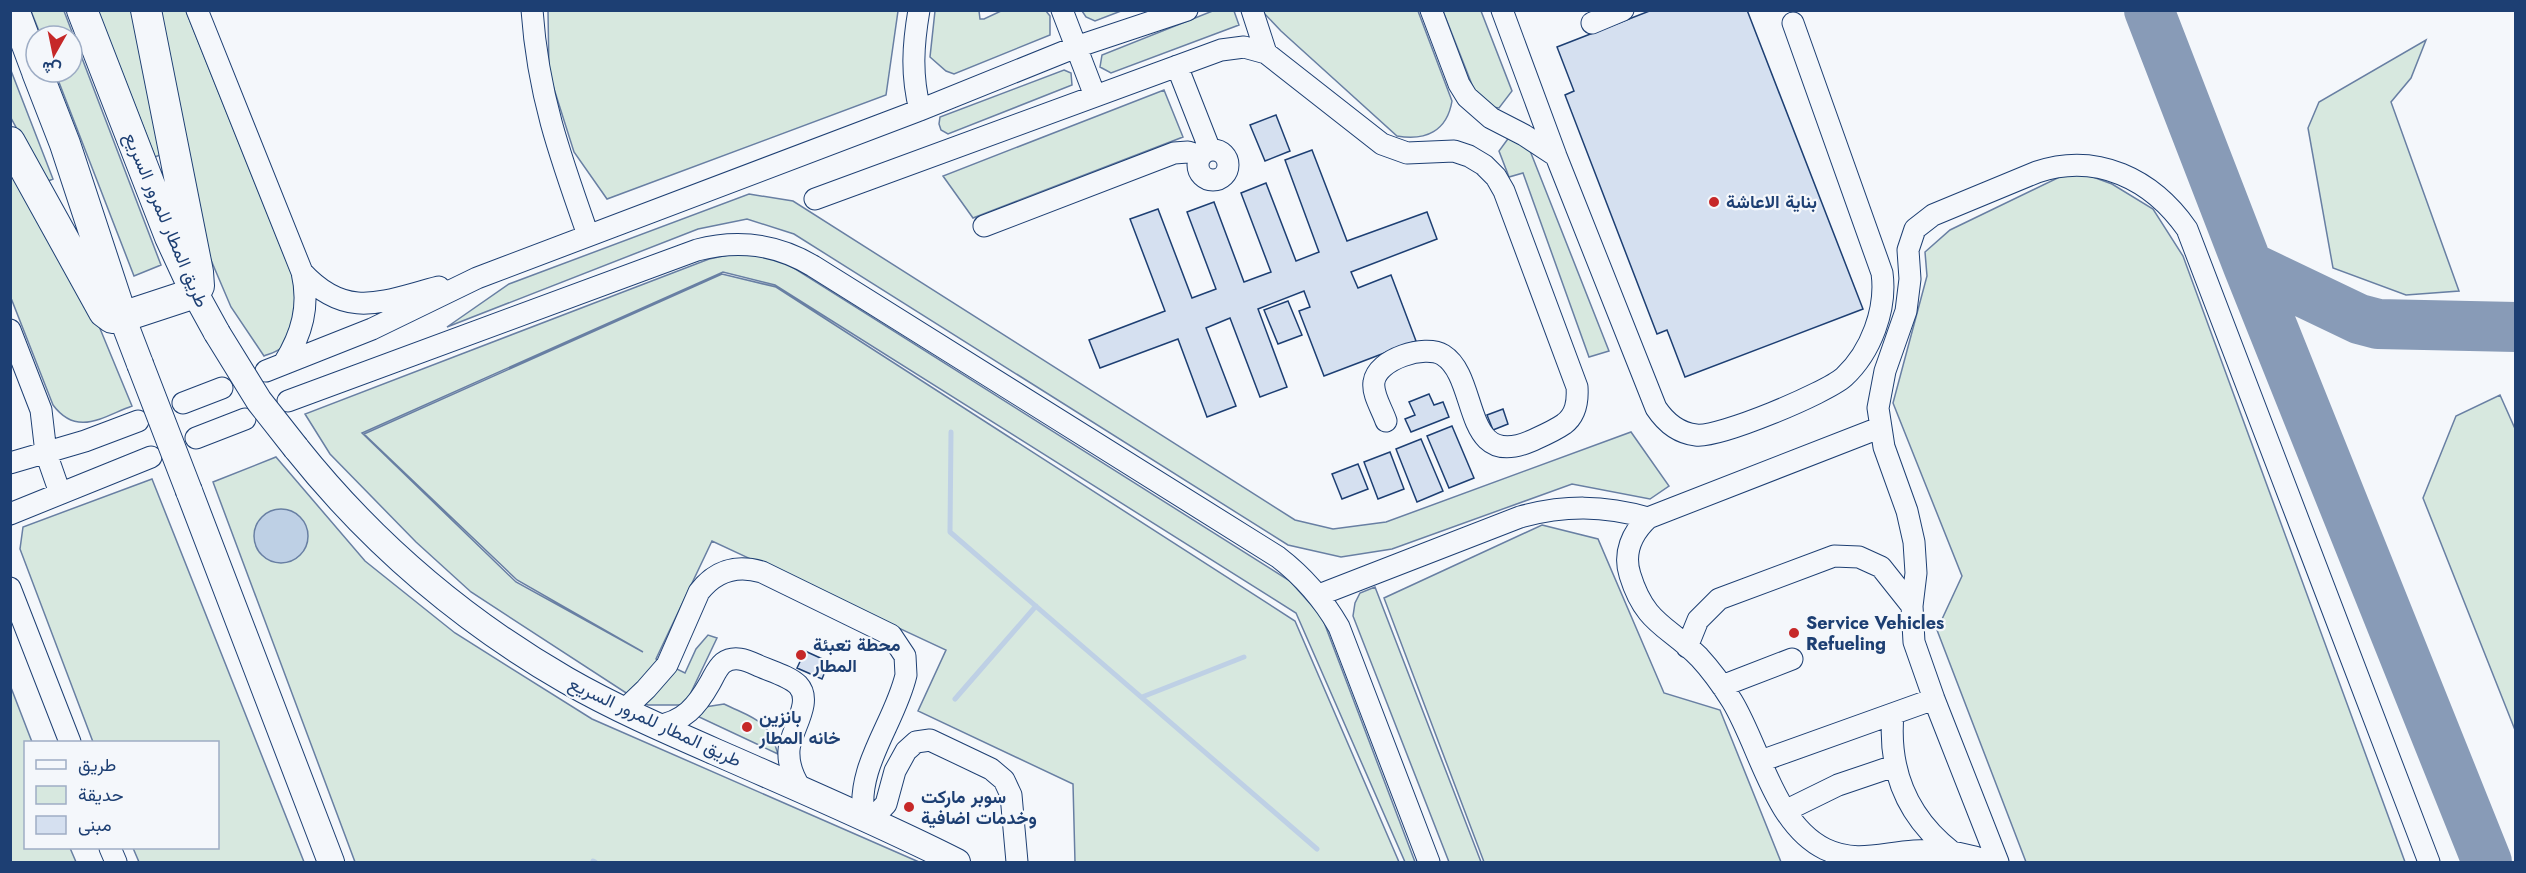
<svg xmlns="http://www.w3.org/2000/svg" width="2526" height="873" viewBox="0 0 2526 873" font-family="Jost,Vazirmatn,sans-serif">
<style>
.green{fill:#d7e8df;stroke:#687fa3;stroke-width:1.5}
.water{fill:#bed0e5;stroke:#687fa3;stroke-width:1.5}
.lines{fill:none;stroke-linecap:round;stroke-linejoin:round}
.stream{stroke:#bed0e5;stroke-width:5}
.taxiway{stroke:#889bb7;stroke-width:50}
.building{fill:#d5e0f0;stroke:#1d3f73;stroke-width:1.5}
.minor-casing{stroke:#1d3f73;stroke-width:23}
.major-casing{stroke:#1d3f73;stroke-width:28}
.highway-casing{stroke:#1d3f73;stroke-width:32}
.minor{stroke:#f4f7fb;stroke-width:21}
.major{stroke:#f4f7fb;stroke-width:26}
.highway{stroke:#f4f7fb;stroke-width:30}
.major-bridge-casing{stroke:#1d3f73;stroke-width:28;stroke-linecap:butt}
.major-bridge{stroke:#f4f7fb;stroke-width:26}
.poi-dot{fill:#c62828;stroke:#f4f7fb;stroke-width:2}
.labels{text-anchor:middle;stroke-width:4.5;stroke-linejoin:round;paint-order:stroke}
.poi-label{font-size:18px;font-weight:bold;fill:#1d3f73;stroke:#f4f7fb;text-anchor:start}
.street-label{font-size:18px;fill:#1d3f73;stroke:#f4f7fb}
</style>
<rect width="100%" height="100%" fill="#f4f7fb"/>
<path class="green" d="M 1215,10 L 1234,11 L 1239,25 L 1111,73 L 1100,67 L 1102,55 Z
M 31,11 L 64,11 L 161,265 L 134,276 L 55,72 L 72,72 L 72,36 L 41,36 Z
M 98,11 L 136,11 L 165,153 L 155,157 Z
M 156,11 L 186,11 L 293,277 C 300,298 298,331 281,348 C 277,352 269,354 264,356 L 231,307 L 205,246 Z
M 548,11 L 898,11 L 886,95 L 607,199 L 574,152 L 549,73 Z
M 935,11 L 979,11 L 980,19 L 984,19 L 1001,11 L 1046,11 L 1050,16 L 1050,35 L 954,74 L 946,71 L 930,57 Z
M 1082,11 L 1121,11 L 1095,21 L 1086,17 Z
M 1262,11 L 1418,11 L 1452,101 C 1447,131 1426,141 1397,136 L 1281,31 Z
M 1443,11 L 1481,11 L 1512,91 L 1499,108 L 1480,105 Z
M 2426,40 L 2411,78 L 2391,102 L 2459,291 L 2406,295 L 2333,268 L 2308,128 L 2319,102 Z
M 10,68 L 53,179 L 46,182 L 11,118 Z
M 1064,70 L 1071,73 L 1072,85 L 948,134 L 941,130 L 939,124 L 940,117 Z
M 1164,90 L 1183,137 L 973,218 L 943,176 Z
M 1510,136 L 1527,143 L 1609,351 L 1589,357 L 1523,173 L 1509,177 L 1499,151 Z
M 10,159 L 89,302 L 132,406 C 102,417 77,437 53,405 L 11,298 Z
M 2074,170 L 2112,184 L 2153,209 L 2183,256 L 2405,862 L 2026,862 L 1937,630 L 1962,576 L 1893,403 L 1927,276 L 1925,252 L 1950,230 Z
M 749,194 L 793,201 L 1295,520 L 1333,529 L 1386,522 L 1631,432 L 1669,486 L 1650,499 L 1572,484 L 1392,549 L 1341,557 L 1288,545 L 794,234 L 747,219 L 698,229 L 447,327 L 509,284 Z
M 738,253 L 754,253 L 786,263 L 1290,581 L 1322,617 L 1415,862 L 1405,862 L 1296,613 L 775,285 L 723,272 L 362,433 L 516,582 L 643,652 L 517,580 L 364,434 L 722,274 L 776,287 L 1295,621 L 1399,862 L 1075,862 L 1073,784 L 918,711 L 946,650 L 712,541 L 656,659 L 685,673 L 696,649 L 708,635 L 717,638 L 685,705 L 648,705 L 637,700 L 471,592 L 416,542 L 330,454 L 305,414 L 709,259 Z
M 2500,395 L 2516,431 L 2515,730 L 2423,498 L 2456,416 Z
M 276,457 L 365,561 L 455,633 L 592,719 L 919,862 L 355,862 L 213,482 Z
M 152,479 L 304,862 L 139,862 L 133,848 L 218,848 L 218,742 L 93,742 L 20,549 L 23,527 Z
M 1542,525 L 1598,539 L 1664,693 L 1720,710 L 1781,862 L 1484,862 L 1384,598 Z
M 1375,587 L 1481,862 L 1449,862 L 1353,616 L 1355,603 L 1360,593 Z
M 10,685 L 32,742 L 26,742 L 26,848 L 70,848 L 76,862 L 11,862 Z
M 724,704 C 755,719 768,719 778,754 L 697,716 L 705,707 Z"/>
<path class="water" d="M254 536a27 27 0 1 1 54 0a27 27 0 1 1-54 0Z"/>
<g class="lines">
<path class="stream" d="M 951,432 L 950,532 L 1317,849
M 1142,697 L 1244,657
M 955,699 L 1036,606
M 593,861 L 595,862"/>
<path class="taxiway" d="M 2149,10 L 2248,266 L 2487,862
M 2248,266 L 2359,319 L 2378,324 L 2516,327"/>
</g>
<path class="building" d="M 1652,10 L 1747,10 L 1863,309 L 1685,377 L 1667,330 L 1657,334 L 1565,95 L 1574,91 L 1557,47 Z
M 1276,115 L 1290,151 L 1265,161 L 1250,125 Z
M 1312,150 L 1347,241 L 1427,212 L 1437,239 L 1351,272 L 1358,288 L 1391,275 L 1416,341 L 1324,376 L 1299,311 L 1310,307 L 1304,291 L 1258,309 L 1287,387 L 1260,397 L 1230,318 L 1206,328 L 1236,406 L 1207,417 L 1178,339 L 1100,368 L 1089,340 L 1165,311 L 1130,219 L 1158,209 L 1192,298 L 1216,289 L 1187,212 L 1214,202 L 1244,282 L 1271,272 L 1241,193 L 1266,183 L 1296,261 L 1319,252 L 1285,160 Z
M 1288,301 L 1302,335 L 1278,344 L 1264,310 Z
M 1429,394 L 1434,405 L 1443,402 L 1449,417 L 1411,432 L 1405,419 L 1415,415 L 1409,402 Z
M 1503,409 L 1508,424 L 1493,430 L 1487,415 Z
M 1452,426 L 1474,478 L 1449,488 L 1427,436 Z
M 1421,439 L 1443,491 L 1417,502 L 1396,449 Z
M 1390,452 L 1404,489 L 1378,499 L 1364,462 Z
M 1358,464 L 1368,489 L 1342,499 L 1332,474 Z
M 805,651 L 829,662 L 822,679 L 797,668 Z"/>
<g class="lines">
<defs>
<path id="minor" d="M 197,10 L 302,272 C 310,306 302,334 284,363
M 532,10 C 538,95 560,156 588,235
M 919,10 C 913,45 911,75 920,110
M 1062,10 L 1095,96
M 1252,10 L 1266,53
M 1431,10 L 1459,84 L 1467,97 L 1491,118 L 1524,135 L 1556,156
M 1502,10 L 1556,156 L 1656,408 C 1666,423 1678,433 1696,435 C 1719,438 1826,393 1844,377 C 1871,352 1887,309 1882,273 L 1793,23
M 1592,23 L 1623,10
M 1177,66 L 1210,150
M1198 165a15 15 0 1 1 30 0a15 15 0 1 1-30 0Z
M 815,199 L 1221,50 L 1244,47 L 1266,53 L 1382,144 L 1407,153 L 1454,151 L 1469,156 L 1484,165 L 1496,177 L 1504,191 L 1577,387 C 1578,402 1576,415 1564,424 C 1554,431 1542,436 1531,441 C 1461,471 1480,378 1443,355 C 1425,344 1377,359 1374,382 C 1372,394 1382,409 1386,421
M 984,226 L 1174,153 L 1188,152 L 1201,156
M 302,272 C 347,321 383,301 439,287
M 10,330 L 41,410 L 46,453 L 60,493
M 266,371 L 372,329 L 477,278 L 920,110 L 1076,47 L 1187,10
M 288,401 L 697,250 C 739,239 776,244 813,266 L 1278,557 C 1304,577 1323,599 1339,627 L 1429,862
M 183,403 L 222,388
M 1879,428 L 1648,518 C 1632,533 1623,553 1630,575 C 1645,624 1667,625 1699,657 C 1711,670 1722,685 1732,701 C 1760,747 1774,824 1825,849 C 1856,864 1882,853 1914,851 C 1940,849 1966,853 1990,862
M 196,438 L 245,419
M 10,463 L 85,441 L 138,421
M 10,514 L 151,457
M 10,588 L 70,742
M 1319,595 L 1520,517 C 1564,505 1604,505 1648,518
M 1687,647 L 1698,620 L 1719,599 L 1834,556 L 1859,557 L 1881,567 L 1912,606
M 1722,686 L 1792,659
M 623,711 L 646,689 L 667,665 L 699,592 C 715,571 736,564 762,572 L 891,635 L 905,656 L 906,675 C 895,723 855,767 864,818
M 1893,714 C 1888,770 1907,817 1952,852
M 656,726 C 684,722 697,706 710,683 C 714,676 717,668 723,663 C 734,655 746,660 757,665 C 770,671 789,676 798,685 C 814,702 790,731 789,750 C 788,765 793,777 801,789
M 1761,761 L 1934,699
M 1785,811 L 1838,785 L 1894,766
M 870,821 L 886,804 L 895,771 L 906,751 L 916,742 L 930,740 L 991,769 L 1004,780 L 1011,795 L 1017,862
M 110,848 L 116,862
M 1998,862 L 1934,699 L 1914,642 L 1912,606 L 1916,573 L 1914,542 L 1907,511 L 1884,447 L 1878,408 L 1885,371 L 1906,311 L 1910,279 L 1908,250 L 1915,229 L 1933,215 L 2037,172 C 2097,152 2152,179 2187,229 L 2429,862"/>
<path id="major" d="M 195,293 L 217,333
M 122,317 L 140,364
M 296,448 C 371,542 462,620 566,680 C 620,711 677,735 734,760 C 809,793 884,825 957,862
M 189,491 L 331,862"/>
<path id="highway" d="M 14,10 L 36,69
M 82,10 L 170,237 L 188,276
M 37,72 L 65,144 L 120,311
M 10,142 L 104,312 L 112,318 L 122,317 L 195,293 L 199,286 L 198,272 L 146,10"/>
</defs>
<use href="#minor" class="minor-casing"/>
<use href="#major" class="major-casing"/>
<use href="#highway" class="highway-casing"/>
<use href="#minor" class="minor"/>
<use href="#major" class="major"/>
<use href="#highway" class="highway"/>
<defs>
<path id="major-bridge" d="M 217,333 L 259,401 L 296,448
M 140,364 L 189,491"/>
</defs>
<use href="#major-bridge" class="major-bridge-casing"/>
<use href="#major-bridge" class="major-bridge"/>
</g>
<g class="poi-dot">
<circle cx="1714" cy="202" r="6"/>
<circle cx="1794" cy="633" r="6"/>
<circle cx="801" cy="655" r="6"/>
<circle cx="747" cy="727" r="6"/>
<circle cx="909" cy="807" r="6"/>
</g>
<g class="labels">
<g class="poi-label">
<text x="1726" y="208">بناية الاعاشة</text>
<text x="1806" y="629">Service Vehicles<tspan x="1806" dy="21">Refueling</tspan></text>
<text x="813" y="651">محطة تعبئة<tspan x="813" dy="21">المطار</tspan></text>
<text x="759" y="723">بانزين<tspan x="759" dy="21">خانه المطار</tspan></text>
<text x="921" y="803">سوبر ماركت<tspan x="921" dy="21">وخدمات اضافية</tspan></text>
</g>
<g class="street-label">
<text transform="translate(166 220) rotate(67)" y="6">طريق المطار للمرور السريع</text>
<text transform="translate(655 722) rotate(25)" y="6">طريق المطار للمرور السريع</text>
</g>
</g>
<rect width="2526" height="873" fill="none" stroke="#1d3f73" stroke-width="24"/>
<rect x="24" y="741" width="195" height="108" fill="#f4f7fb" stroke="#9eadc5" stroke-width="1.5"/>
<rect x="36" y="760" width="30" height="9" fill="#f4f7fb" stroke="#9eadc5" stroke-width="1.5"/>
<text x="78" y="771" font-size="18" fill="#1d3f73">طريق</text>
<rect x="36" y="786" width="30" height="18" fill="#d7e8df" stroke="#9eadc5" stroke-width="1.5"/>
<text x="78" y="801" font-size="18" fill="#1d3f73">حديقة</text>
<rect x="36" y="816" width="30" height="18" fill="#d5e0f0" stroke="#9eadc5" stroke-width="1.5"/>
<text x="78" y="831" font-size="18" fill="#1d3f73">مبنى</text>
<g transform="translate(54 54) rotate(189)"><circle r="28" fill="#f4f7fb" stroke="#9eadc5" stroke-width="1.5"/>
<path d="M0-4.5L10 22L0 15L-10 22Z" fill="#c62828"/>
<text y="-9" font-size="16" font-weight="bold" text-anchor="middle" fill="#1d3f73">ش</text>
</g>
</svg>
